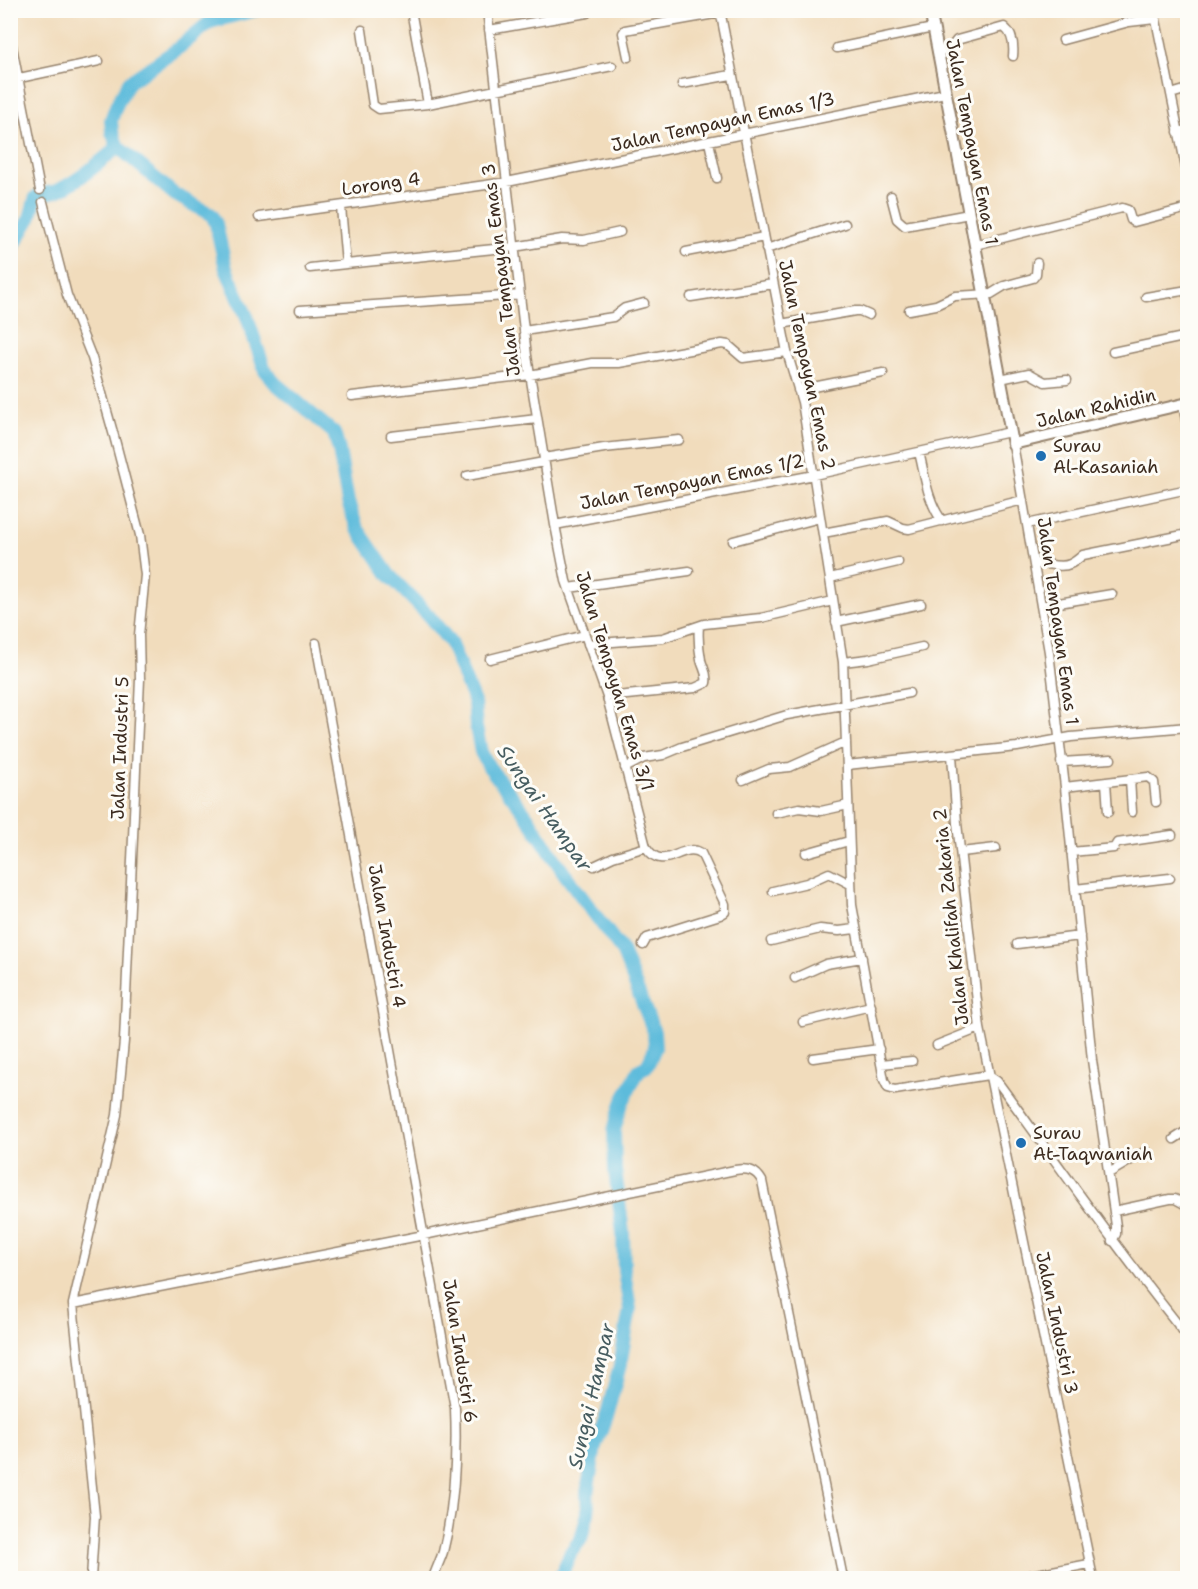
<svg xmlns="http://www.w3.org/2000/svg" width="1198" height="1589" viewBox="0 0 1198 1589" font-family="'Shantell Sans',sans-serif">
<style>
.lines{fill:none;stroke-linecap:round;stroke-linejoin:round}
.river{stroke:#5dbbdb;stroke-width:14}
.minor-casing{stroke:#96836d;stroke-width:11}
.tertiary-casing{stroke:#96836d;stroke-width:14}
.minor{stroke:#fff;stroke-width:8}
.tertiary{stroke:#fff;stroke-width:10}
.poi-dot{fill:#1f6fb2;stroke:#fdfcf7;stroke-width:2}
.labels{text-anchor:middle;stroke-width:6;stroke-linejoin:round;paint-order:stroke}
.street-label{font-size:18px;fill:#3b2a1e;stroke:#fdfcf7}
.poi-label{font-size:18px;fill:#3b2a1e;stroke:#fdfcf7;text-anchor:start}
.water-label{font-size:20px;font-style:italic;fill:#475d60;stroke:#fdfcf7}
</style>
<rect width="100%" height="100%" fill="#fdfcf7"/>
<filter id="ink" filterUnits="userSpaceOnUse"><feTurbulence type="fractalNoise" baseFrequency=".0167" numOctaves="2"/><feDisplacementMap in="SourceGraphic" scale="12" xChannelSelector="R" yChannelSelector="G"/><feConvolveMatrix kernelMatrix="1 2 1 2 8 2 1 2 1" color-interpolation-filters="sRGB"/></filter>
<filter id="wash" filterUnits="userSpaceOnUse"><feTurbulence type="fractalNoise" baseFrequency=".008" numOctaves="4" result="noise"/><feDisplacementMap in="SourceGraphic" scale="24" xChannelSelector="R" yChannelSelector="G"/><feGaussianBlur stdDeviation="1.35" result="paint"/><feColorMatrix in="noise" values="0 0 0 0 0 0 0 0 0 0 0 0 0 0 0 0 0 1.4 0 .05"/><feComposite in="paint" operator="in"/></filter>
<g filter="url(#wash)">
<rect width="100%" height="100%" fill="#f1dcbc"/>
<g class="lines">
<path class="river" d="M 118,147 L 174,194 L 212,215 L 216,224 L 226,269 L 247,317 L 265,371 L 275,383 L 334,433 L 339,450 L 348,502 L 357,528 L 389,575 L 428,615 L 450,642 L 474,702 L 476,727 L 481,752 L 489,767 L 525,813 L 564,873 L 622,951 L 654,1032 L 655,1048 L 647,1066 L 639,1070 L 622,1103 L 614,1130 L 615,1170 L 623,1233 L 624,1271 L 630,1309 L 620,1365 L 607,1414 L 595,1447 L 587,1493 L 588,1513 L 581,1539 L 571,1552 L 560,1578
M 10,252 L 30,218 L 36,197 C 43,193 51,193 59,190 C 81,179 99,163 118,147 L 112,132 L 111,120 L 117,104 L 129,82 L 176,50 L 210,22 L 256,10"/>
</g>
</g>
<g filter="url(#ink)">
<g class="lines">
<defs>
<path id="minor" d="M 411,10 L 428,104
M 487,10 L 527,356 L 555,525 L 566,581 L 607,697 L 646,847 C 664,875 681,841 701,853 L 725,904 L 725,912 L 720,915 L 647,938 L 643,945
M 720,10 L 787,352 L 802,402 L 843,662 L 852,905 L 884,1080 L 888,1088 L 895,1090 L 988,1075
M 1154,10 L 1188,178
M 362,30 L 373,105 L 379,109 L 428,104 L 612,66
M 489,30 L 587,13
M 10,36 L 40,190
M 1063,40 L 1129,22 L 1155,19
M 837,48 L 933,28
M 938,51 L 950,49 L 957,40 L 1004,27 C 1013,34 1014,46 1013,56
M 628,57 L 623,33 L 625,30 L 720,13
M 10,80 L 99,61
M 682,84 L 731,75
M 1171,94 L 1188,89
M 1178,132 L 1188,130
M 709,142 L 717,178
M 891,196 L 897,219 L 905,226 L 969,214
M 43,202 L 67,295 L 92,358 L 114,436 L 140,535 L 145,575 L 139,635 L 140,679 L 124,1041 L 117,1115 L 73,1304 L 95,1516 L 91,1578
M 259,217 L 507,182 L 945,93
M 975,245 L 1122,208 L 1128,210 L 1131,220 L 1134,222 L 1188,208
M 766,249 L 845,224
M 686,252 L 764,237
M 346,264 L 514,247 L 562,239 L 584,240 L 620,232
M 310,268 L 346,264 L 341,207
M 691,297 L 773,284
M 1146,297 L 1188,290
M 300,310 L 520,295
M 909,310 L 936,305 L 955,296 L 991,294 L 1004,286 L 1033,278 L 1036,274 L 1037,263
M 781,324 L 855,311 L 860,311 L 869,315
M 524,331 L 613,317 L 625,308 L 644,303
M 1113,352 L 1188,336
M 1000,379 L 1029,373 L 1045,382 L 1067,380
M 798,390 L 883,373
M 352,396 L 530,375 L 592,363 L 619,363 L 722,344 L 728,345 L 743,358 L 787,352
M 1183,405 L 1188,430
M 391,436 L 537,419
M 1013,444 L 1049,652 L 1065,787 L 1092,1060 L 1116,1226 L 1116,1234 L 1112,1241
M 919,452 C 925,476 927,500 942,521
M 544,458 L 604,448 L 679,440
M 467,476 L 544,462
M 1027,524 L 1188,489
M 555,525 L 814,475 L 1010,432
M 823,533 L 888,521 L 903,528 L 909,529 L 1023,500
M 733,541 L 820,518
M 1034,563 C 1045,562 1060,569 1070,564 C 1075,562 1079,558 1083,555 L 1188,534
M 830,578 L 898,562
M 569,588 L 689,571
M 1041,606 L 1112,594
M 836,622 L 921,604
M 316,643 L 455,1408 C 457,1457 455,1504 443,1552 C 440,1561 436,1569 433,1578
M 588,644 L 663,638 L 704,624 L 761,618 L 833,601
M 490,659 L 585,635
M 843,662 L 868,659 L 922,647
M 607,697 L 695,688 L 706,683 C 708,673 703,669 701,660 C 699,649 698,637 699,626
M 952,755 L 957,823 L 980,1028 L 1093,1578
M 1061,762 L 1111,759
M 847,765 L 1017,747 L 1071,737 L 1188,727
M 625,768 L 644,758 L 663,755 L 682,747 L 787,715 L 909,693
M 1130,779 L 1132,812
M 743,780 L 769,769 L 790,767 L 846,742
M 1106,782 L 1108,812
M 1065,787 L 1148,777 L 1154,782 L 1156,802
M 776,813 L 799,808 L 821,811 L 848,805
M 961,852 L 996,848
M 1071,852 L 1114,848 L 1117,843 L 1172,835
M 806,853 L 849,841
M 594,866 L 613,857 L 646,847
M 1075,889 L 1170,878
M 773,891 L 807,883 L 829,873 L 850,884
M 771,941 L 820,929 L 839,931 L 855,929
M 1017,944 L 1080,936
M 795,978 L 826,964 L 862,958
M 803,1022 L 871,1006
M 937,1045 L 980,1028
M 813,1058 L 879,1049
M 881,1064 L 912,1061
M 988,1075 L 997,1081 C 1060,1167 1121,1254 1188,1337
M 1174,1139 L 1188,1130
M 1109,1173 L 1146,1151
M 1114,1211 L 1170,1199 L 1175,1199 L 1188,1206
M 73,1304 L 424,1235 L 735,1170 C 748,1168 756,1170 762,1181 L 843,1578
M 1179,1327 L 1188,1321
M 1016,1578 L 1089,1564"/>
<path id="tertiary" d="M 930,10 L 1013,444 L 1188,403"/>
</defs>
<use href="#minor" class="minor-casing"/>
<use href="#tertiary" class="tertiary-casing"/>
<use href="#minor" class="minor"/>
<use href="#tertiary" class="tertiary"/>
</g>
</g>
<g class="poi-dot">
<circle cx="1041" cy="456" r="6"/>
<circle cx="1021" cy="1143" r="6"/>
</g>
<g class="labels">
<g class="street-label">
<text transform="translate(723 122) rotate(-12)" y="6">Jalan Tempayan Emas 1/3</text>
<text transform="translate(972 142) rotate(79)" y="6">Jalan Tempayan Emas 1</text>
<text transform="translate(381 184) rotate(-8)" y="6">Lorong 4</text>
<text transform="translate(501 270) rotate(-97)" y="6">Jalan Tempayan Emas 3</text>
<text transform="translate(807 365) rotate(78)" y="6">Jalan Tempayan Emas 2</text>
<text transform="translate(1096 408) rotate(-13)" y="6">Jalan Rahidin</text>
<text transform="translate(692 482) rotate(-11)" y="6">Jalan Tempayan Emas 1/2</text>
<text transform="translate(1058 621) rotate(82)" y="6">Jalan Tempayan Emas 1</text>
<text transform="translate(615 681) rotate(73)" y="6">Jalan Tempayan Emas 3/1</text>
<text transform="translate(120 748) rotate(-88)" y="6">Jalan Industri 5</text>
<text transform="translate(951 917) rotate(-96)" y="6">Jalan Khalifah Zakaria 2</text>
<text transform="translate(387 936) rotate(80)" y="6">Jalan Industri 4</text>
<text transform="translate(1057 1323) rotate(78)" y="6">Jalan Industri 3</text>
<text transform="translate(460 1351) rotate(81)" y="6">Jalan Industri 6</text>
</g>
<g class="poi-label">
<text x="1053" y="452">Surau<tspan x="1053" dy="21">Al-Kasaniah</tspan></text>
<text x="1033" y="1139">Surau<tspan x="1033" dy="21">At-Taqwaniah</tspan></text>
</g>
<g class="water-label">
<text transform="translate(545 808) rotate(55)" y="7">Sungai Hampar</text>
<text transform="translate(591 1396) rotate(-77)" y="7">Sungai Hampar</text>
</g>
</g>
<rect width="1198" height="1589" fill="none" stroke="#fdfcf7" stroke-width="36"/>
</svg>
